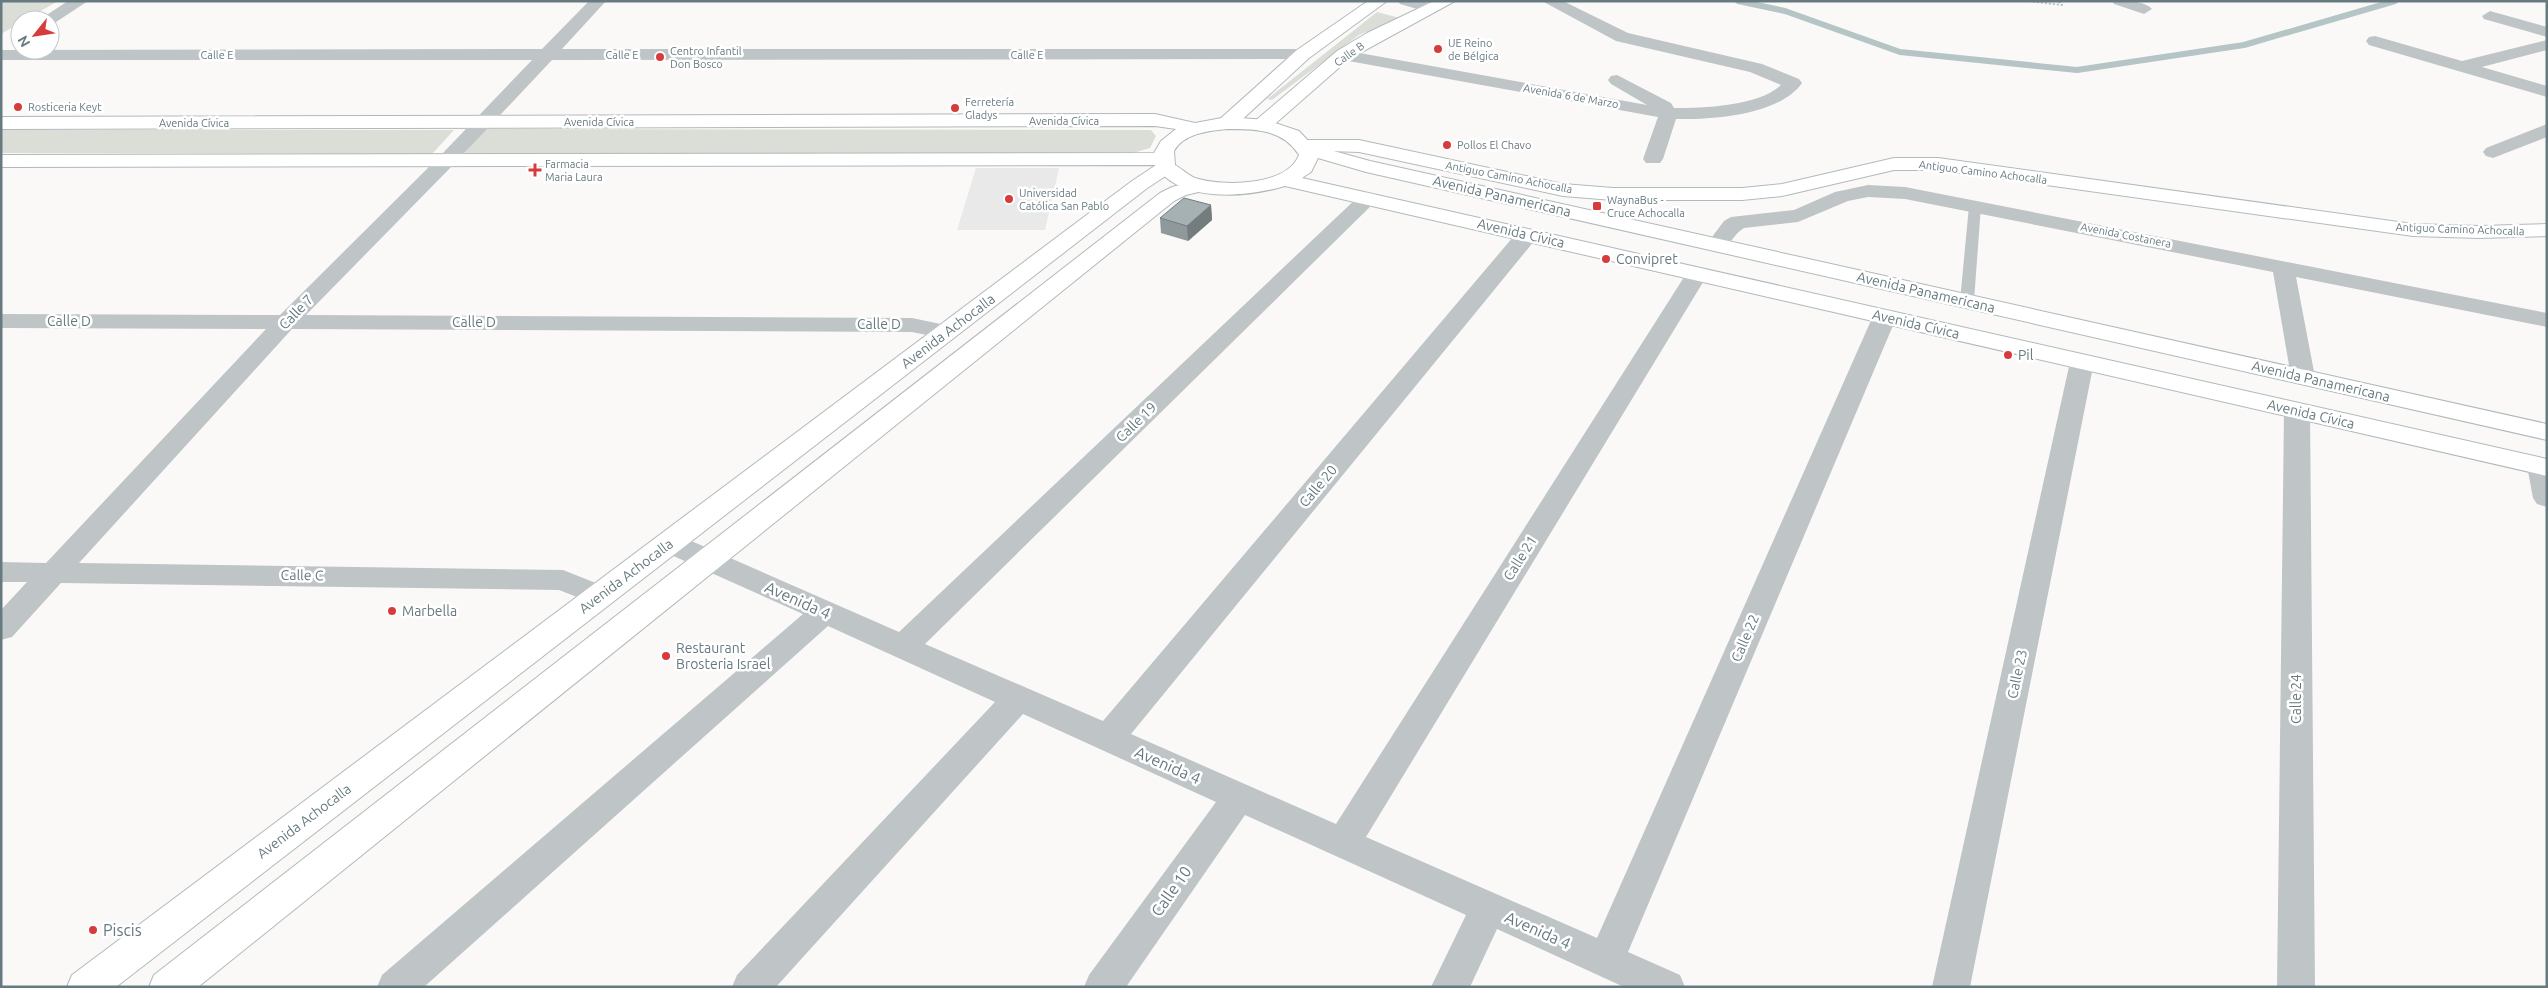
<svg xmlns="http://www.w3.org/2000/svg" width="2548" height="988" viewBox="0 0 2548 988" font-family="Ubuntu,sans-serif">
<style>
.built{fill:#e8e9e8}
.green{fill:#dbded7}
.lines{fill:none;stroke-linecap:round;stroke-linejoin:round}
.stream{stroke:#b5c5c5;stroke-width:6}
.secondary-casing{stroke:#b2babc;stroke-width:2}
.primary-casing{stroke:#b1b8ba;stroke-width:2}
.path{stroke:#babec0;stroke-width:2;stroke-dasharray:2 2;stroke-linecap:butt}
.lane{fill:#bfc5c7;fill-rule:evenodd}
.street{fill:#bfc5c7;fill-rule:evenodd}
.secondary{fill:#fff;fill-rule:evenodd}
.primary{fill:#fff;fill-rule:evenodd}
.wall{fill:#8f989b}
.shaded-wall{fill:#747c7e}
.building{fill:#a6b1b4;stroke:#747c7e}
.poi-dot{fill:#d63c3c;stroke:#fff;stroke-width:2}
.labels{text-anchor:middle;stroke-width:5;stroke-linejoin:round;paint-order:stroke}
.far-poi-label{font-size:11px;fill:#667a80;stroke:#fff;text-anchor:start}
.far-street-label{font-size:11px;fill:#667a80;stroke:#fff}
.street-label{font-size:14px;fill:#667a80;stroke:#fff}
.poi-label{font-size:14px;fill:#667a80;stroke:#fff;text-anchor:start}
.near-street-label{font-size:16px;fill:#667a80;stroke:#fff}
.near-poi-label{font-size:16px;fill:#667a80;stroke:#fff;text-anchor:start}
</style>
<rect width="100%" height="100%" fill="#faf9f8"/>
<path class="built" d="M 976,168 L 1059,168 L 1045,230 L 957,230 Z"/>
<path class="green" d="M 1,1 L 58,1 L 25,20 L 20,20 L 20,23 L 1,34 Z
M 1377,12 L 1400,18 L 1359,35 L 1272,100 L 1267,99 Z
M 485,129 L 1151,130 L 1156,136 L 1150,148 L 1133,153 L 465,153 Z
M 1,130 L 454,130 L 432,154 L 1,153 Z"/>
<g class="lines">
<path class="stream" d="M 1738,1 L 1785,11 L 1900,52 L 2077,70 L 2244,45 L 2395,1"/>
<defs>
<path id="secondary" d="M 1368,1 L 1387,1 L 1309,58 L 1234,127 L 1220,127 L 1218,123 L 1220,119 L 1297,50 Z
M 1434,1 L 1455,1 L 1349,59 L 1269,129 L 1255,129 L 1253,125 L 1255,121 L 1337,51 L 1367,33 Z
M 1305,140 L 1359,140 L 1563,184 L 1613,188 L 1742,188 L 1782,184 L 1894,158 L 1938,158 L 2413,224 L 2479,226 L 2547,224 L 2547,236 L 2479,238 L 2413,236 L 1938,170 L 1894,170 L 1782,196 L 1742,200 L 1613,200 L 1563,196 L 1359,152 L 1298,150 L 1295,146 L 1298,142 Z
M 1166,161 L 1173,163 L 1176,167 L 1173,171 L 1146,189 L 116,987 L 67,987 L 72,975 L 1132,181 L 1159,163 Z
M 1200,180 L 1207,182 L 1210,186 L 1207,190 L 1186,195 L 1174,201 L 198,987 L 149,987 L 154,975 L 1160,193 L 1172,187 Z"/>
<path id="primary" d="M 1155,114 L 1195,123 L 1227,117 L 1266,120 L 1299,131 L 1312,145 L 1370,161 L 2547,424 L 2547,440 L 1366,172 L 1318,158 L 1311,172 L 1302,178 L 2547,459 L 2547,476 L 1285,186 C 1248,197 1179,204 1155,165 L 1,167 L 1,155 L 1154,153 L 1161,141 L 1176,129 L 1155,126 L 1,129 L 1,117 ZM 1227,129 C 1255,129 1283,129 1299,155 C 1287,186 1223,187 1195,178 C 1188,175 1182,169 1175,165 L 1174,151 C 1184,133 1209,131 1227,129 Z"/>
</defs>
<use href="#secondary" class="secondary-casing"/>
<use href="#primary" class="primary-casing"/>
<path class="path" d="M 2029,1 L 2062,5 L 2059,1"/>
<path class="lane" d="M 1975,202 L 1981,206 L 1974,301 L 1967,305 L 1960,301 L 1969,206 Z"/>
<path class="street" d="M 68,1 L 88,1 L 53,24 L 50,24 L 50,20 L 39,20 Z
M 589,1 L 606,1 L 562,49 L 1303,49 L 1309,50 L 1312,54 L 1309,58 L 1303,59 L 552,60 L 454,164 L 306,315 L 912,318 L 955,327 L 959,332 L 955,337 L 947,339 L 912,332 L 292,329 L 79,563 L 563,570 L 611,589 L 615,596 L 611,603 L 600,606 L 559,590 L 61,583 L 12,637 L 1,640 L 1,610 L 27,582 L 1,582 L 1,562 L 46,563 L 266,329 L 1,328 L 1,314 L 280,315 L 440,156 L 532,60 L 1,60 L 1,50 L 542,49 Z
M 1398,1 C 1410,1 1432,0 1439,8 L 1431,13 L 1400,4 Z
M 1542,1 L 1563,1 L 1628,33 L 1762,64 L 1799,79 L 1802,83 C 1780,115 1712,120 1676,119 L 1663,159 L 1660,163 L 1646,163 L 1643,159 L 1658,117 L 1343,60 L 1337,59 L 1334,55 L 1337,51 L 1343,50 L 1647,105 L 1611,84 L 1608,80 L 1611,76 L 1617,75 L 1671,103 L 1674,108 C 1704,108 1759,106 1781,85 L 1750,72 L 1616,41 Z
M 2112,1 C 2124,1 2144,0 2152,9 L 2144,14 L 2114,4 Z
M 2490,11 L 2547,27 L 2547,37 L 2484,19 L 2482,16 Z
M 2375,36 L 2462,61 L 2547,40 L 2547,50 L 2482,67 L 2547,86 L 2547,97 L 2369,45 L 2366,41 L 2369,37 Z
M 2547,124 L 2547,137 L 2493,158 L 2486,156 L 2483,152 L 2486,148 Z
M 1868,185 L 1905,187 L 2547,313 L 2547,327 L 2296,277 L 2315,377 L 2312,382 L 2303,384 L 2294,382 L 2291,377 L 2273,272 L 1905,199 L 1868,197 L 1848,201 L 1798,222 L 1744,228 C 1730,236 1729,255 1709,250 L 1706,245 L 1724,221 L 1731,217 L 1794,210 L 1835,192 Z
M 1368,192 L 1375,194 L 1378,198 L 1375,202 L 925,644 L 1103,721 L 1519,230 L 1527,229 L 1535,230 L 1538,235 L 1535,240 L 1131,734 L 1336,824 L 1686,274 L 1689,269 L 1697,267 L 1705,269 L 1708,274 L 1366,837 L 1597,938 L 1873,316 L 1877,311 L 1885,309 L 1893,311 L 1897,316 L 1628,952 L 1680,975 L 1685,987 L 1624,987 L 1497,929 L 1470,987 L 1431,987 L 1466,915 L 1245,815 L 1126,987 L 1084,987 L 1089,975 L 1216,802 L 1023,714 L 776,987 L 732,987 L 737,975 L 995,702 L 828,626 L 424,987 L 377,987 L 382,975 L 803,614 L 660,550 L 656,543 L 660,536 L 670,533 L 680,536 L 899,632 L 1361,194 Z
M 2082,355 L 2091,357 L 2094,362 L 1970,987 L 1932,987 L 2070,362 L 2073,357 Z
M 2297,403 L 2306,406 L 2310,411 L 2315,987 L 2277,987 L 2284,411 L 2288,406 Z
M 2540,458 L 2547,459 L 2547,507 L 2537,504 L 2533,498 L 2527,466 L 2531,460 Z"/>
<use href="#secondary" class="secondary"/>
<use href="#primary" class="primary"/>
</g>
<path class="wall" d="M 1211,205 L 1212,220 L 1188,241 L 1161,233 L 1160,218 Z"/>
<path class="shaded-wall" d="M 1211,205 L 1212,220 L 1188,241 L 1187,226 Z"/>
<path class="building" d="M 1184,198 L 1211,205 L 1187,226 L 1160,218 Z"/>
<g class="poi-dot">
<circle cx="1438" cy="49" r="5"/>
<circle cx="660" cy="57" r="5"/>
<circle cx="18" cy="107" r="5"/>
<circle cx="955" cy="108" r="5"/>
<circle cx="1447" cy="145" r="5"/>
<path d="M532.5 162.5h5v5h5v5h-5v5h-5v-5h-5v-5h5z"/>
<circle cx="1009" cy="199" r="5"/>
<rect x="1592" y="201" width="10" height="10" rx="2.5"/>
<circle cx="1606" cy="259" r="5"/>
<circle cx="2008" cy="355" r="5"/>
<circle cx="392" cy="611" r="5"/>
<circle cx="666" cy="656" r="5"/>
<circle cx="93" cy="930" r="5"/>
</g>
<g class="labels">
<g class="far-poi-label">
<text x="1448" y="47">UE Reino<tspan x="1448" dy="13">de Bélgica</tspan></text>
<text x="670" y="55">Centro Infantil<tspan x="670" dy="13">Don Bosco</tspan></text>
<text x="965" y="106">Ferretería<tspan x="965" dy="13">Gladys</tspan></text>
<text x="28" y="111">Rosticeria Keyt</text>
<text x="1457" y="149">Pollos El Chavo</text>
<text x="545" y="168">Farmacia<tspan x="545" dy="13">Maria Laura</tspan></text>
<text x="1019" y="197">Universidad<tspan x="1019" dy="13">Católica San Pablo</tspan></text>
<text x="1607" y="204">WaynaBus -<tspan x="1607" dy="13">Cruce Achocalla</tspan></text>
</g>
<g class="far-street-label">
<text transform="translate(1349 54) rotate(-35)" y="4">Calle B</text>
<text x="217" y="59">Calle E</text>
<text x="622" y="59">Calle E</text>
<text x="1027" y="59">Calle E</text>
<text transform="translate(1571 96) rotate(10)" y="4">Avenida 6 de Marzo</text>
<text x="1064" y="125">Avenida Cívica</text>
<text x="599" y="126">Avenida Cívica</text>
<text x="194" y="127">Avenida Cívica</text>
<text transform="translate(1983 172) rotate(7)" y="4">Antiguo Camino Achocalla</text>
<text transform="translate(1509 177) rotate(11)" y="4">Antiguo Camino Achocalla</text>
<text transform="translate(2460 229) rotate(2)" y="4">Antiguo Camino Achocalla</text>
<text transform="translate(2126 235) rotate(11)" y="4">Avenida Costanera</text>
</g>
<g class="street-label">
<text transform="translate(1502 196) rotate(13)" y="5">Avenida Panamericana</text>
<text transform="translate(1521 233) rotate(13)" y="5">Avenida Cívica</text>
<text transform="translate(1926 292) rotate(13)" y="5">Avenida Panamericana</text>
<text transform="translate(296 312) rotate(-46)" y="5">Calle 7</text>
<text x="69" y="326">Calle D</text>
<text x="474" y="327">Calle D</text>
<text x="879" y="329">Calle D</text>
<text transform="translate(1916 324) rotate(13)" y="5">Avenida Cívica</text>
<text transform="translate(948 331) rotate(-37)" y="5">Avenida Achocalla</text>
<text transform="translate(2321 381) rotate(13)" y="5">Avenida Panamericana</text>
<text transform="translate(2311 414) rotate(13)" y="5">Avenida Cívica</text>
<text transform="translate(1136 422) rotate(-44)" y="5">Calle 19</text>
<text transform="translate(1318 486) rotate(-50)" y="5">Calle 20</text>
<text transform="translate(1520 558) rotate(-58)" y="5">Calle 21</text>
<text transform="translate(302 575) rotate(1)" y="5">Calle C</text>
<text transform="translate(626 576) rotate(-37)" y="5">Avenida Achocalla</text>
<text transform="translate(1745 638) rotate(-67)" y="5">Calle 22</text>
<text transform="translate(2017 674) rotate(-78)" y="5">Calle 23</text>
<text transform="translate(2296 699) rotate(-90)" y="5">Calle 24</text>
<text transform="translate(304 821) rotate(-37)" y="5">Avenida Achocalla</text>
</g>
<g class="poi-label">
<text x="1616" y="264">Convipret</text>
<text x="2018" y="360">Pil</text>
<text x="402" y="616">Marbella</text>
<text x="676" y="653">Restaurant<tspan x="676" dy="16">Brosteria Israel</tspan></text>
</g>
<g class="near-street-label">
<text transform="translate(798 600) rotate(24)" y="6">Avenida 4</text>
<text transform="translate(1168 765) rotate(24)" y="6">Avenida 4</text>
<text transform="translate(1171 891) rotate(-55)" y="6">Calle 10</text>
<text transform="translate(1538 930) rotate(24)" y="6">Avenida 4</text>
</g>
<g class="near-poi-label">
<text x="103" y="936">Piscis</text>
</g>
</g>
<rect width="2548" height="988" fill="none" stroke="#667a80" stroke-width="5"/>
<g transform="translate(35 35) rotate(240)"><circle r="24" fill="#ffffff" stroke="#c2cacc"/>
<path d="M0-4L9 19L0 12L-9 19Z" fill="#d63c3c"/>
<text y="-8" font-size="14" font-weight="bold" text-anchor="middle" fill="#667a80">N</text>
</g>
</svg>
